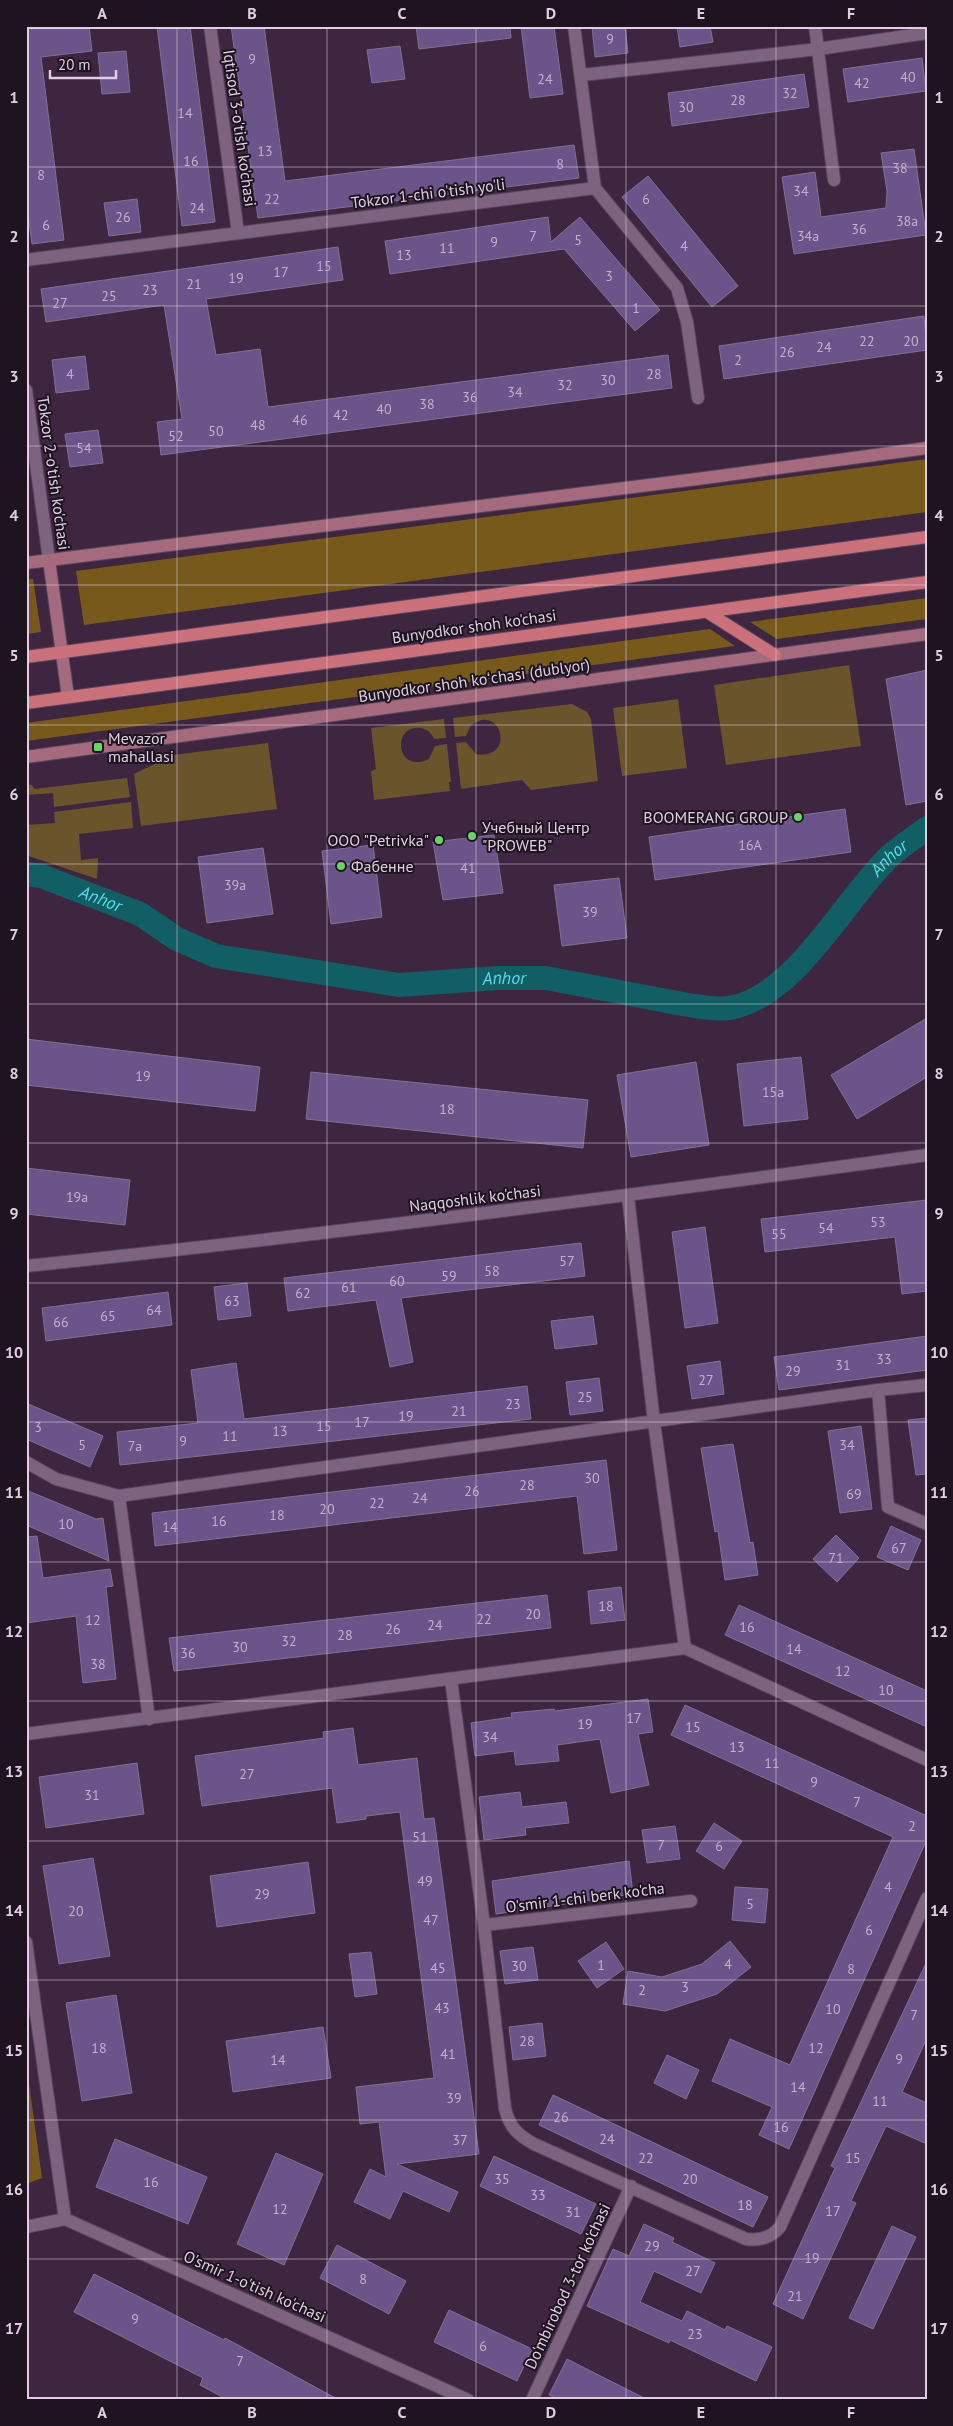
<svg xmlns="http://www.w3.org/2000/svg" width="953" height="2426" viewBox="0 0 953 2426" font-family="'PT Sans',sans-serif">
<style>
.green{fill:#69542c}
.forest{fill:#775a1b}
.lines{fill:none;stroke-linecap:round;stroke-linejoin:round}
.canal{stroke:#115e64;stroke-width:24}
.building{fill:#6b5489;stroke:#7f7194}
.street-casing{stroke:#58445b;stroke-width:14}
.secondary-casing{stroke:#58445b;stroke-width:14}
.primary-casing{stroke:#58445b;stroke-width:14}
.street{stroke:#7e6381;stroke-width:12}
.secondary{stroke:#a56a7e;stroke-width:12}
.primary{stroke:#cb717c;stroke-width:12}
.grid{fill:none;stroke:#dfcfe0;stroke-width:1;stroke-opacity:0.55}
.poi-dot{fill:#68d465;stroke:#1e1420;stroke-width:2}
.labels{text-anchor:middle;stroke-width:4;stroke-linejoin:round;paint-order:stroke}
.number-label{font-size:14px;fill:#c2b0ca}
.street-label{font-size:16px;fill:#dfcfe0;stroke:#1e1420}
.poi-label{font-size:16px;fill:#dfcfe0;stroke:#1e1420;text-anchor:start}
.water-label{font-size:18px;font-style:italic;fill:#56dee9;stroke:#1e1420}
.neatline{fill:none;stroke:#dfcfe0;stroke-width:2}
.grid-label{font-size:16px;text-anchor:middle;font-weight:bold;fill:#dfcfe0}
</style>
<rect width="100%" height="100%" fill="#3e2641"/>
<path class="green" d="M 849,665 L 861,746 L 726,765 L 714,685 Z
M 678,699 L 687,768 L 622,776 L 613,708 Z
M 572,704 L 587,712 L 591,719 L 598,781 L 531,790 L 522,780 L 461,789 L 456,743 L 466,742 L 476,754 C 516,761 502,702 471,725 L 466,736 L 455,737 L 453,718 Z
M 444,719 L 446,738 L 434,739 C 432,733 427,729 420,728 C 392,724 395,775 429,759 L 435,746 L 447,744 L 451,782 L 449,782 L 450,791 L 374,800 L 371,771 L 376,769 L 371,728 Z
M 268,743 L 277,809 L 141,826 L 134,774 L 173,755 Z
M 127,778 L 130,797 L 54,807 L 53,793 L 26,795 L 26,784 L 32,785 L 34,789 Z
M 131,802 L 133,828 L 79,834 L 81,860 L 98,858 L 97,879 L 26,855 L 26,825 L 55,823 L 54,812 Z"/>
<path class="forest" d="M 927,459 L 927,512 L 84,625 L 76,571 Z
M 33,579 L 41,632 L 26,634 L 26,580 Z
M 927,598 L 927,619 L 777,639 L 750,622 Z
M 710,629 L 735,646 L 26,741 L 26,723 Z
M 26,2062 L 42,2178 L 26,2184 Z"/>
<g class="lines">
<path class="canal" id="s1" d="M 26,874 L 41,876 L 140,914 L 177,939 L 216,956 L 399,985 L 497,978 L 546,978 L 688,1005 C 701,1007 715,1010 729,1008 C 795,998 845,898 890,856 C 901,846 915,837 927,828"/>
</g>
<path class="building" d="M 26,26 L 89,26 L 92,51 L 41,57 L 64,240 L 32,244 L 26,200 Z
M 157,26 L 190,26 L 215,222 L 182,226 Z
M 231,26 L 264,26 L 285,181 L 574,145 L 579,178 L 258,218 Z
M 416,26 L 510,26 L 511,38 L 419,49 Z
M 521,26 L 554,26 L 563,94 L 530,98 Z
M 592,26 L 625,26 L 628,53 L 595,57 Z
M 677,26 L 710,26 L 713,42 L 680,47 Z
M 400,46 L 405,79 L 372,83 L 367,50 Z
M 126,51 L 130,92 L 102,94 L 98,53 Z
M 922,58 L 926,91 L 848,102 L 843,69 Z
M 804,74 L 809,107 L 672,126 L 668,93 Z
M 914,149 L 926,235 L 794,254 L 782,177 L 815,172 L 821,217 L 886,208 L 887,191 L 881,153 Z
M 648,176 L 738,286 L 712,307 L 622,197 Z
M 137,199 L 141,232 L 109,236 L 104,203 Z
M 548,217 L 551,242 L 580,217 L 660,310 L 635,331 L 564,249 L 390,274 L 385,241 Z
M 338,247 L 343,280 L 206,299 L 216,355 L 260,349 L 268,407 L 668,355 L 672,388 L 161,455 L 157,422 L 182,419 L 164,305 L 46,322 L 41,289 Z
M 924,316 L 927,350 L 724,379 L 719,346 Z
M 85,356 L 89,389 L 56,393 L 52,360 Z
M 98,430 L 103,463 L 70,467 L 65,434 Z
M 927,670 L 927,801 L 906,805 L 886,679 Z
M 845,809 L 851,852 L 655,880 L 649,837 Z
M 494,835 L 503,893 L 443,900 L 433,842 Z
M 373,845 L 382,917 L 331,924 L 322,851 Z
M 263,848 L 273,914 L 207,923 L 198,857 Z
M 619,878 L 627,938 L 562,946 L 554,885 Z
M 927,1018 L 927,1077 L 857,1119 L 831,1075 Z
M 26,1039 L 260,1067 L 255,1111 L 26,1085 Z
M 801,1057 L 808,1119 L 744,1126 L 737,1064 Z
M 696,1062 L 709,1145 L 631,1157 L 617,1075 Z
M 311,1072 L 588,1100 L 583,1148 L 306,1119 Z
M 26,1168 L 130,1180 L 125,1225 L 26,1214 Z
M 927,1200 L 927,1291 L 902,1294 L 895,1237 L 765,1252 L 761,1219 Z
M 705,1227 L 718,1323 L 685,1328 L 672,1232 Z
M 581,1243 L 585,1276 L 401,1298 L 413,1362 L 390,1367 L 376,1300 L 288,1311 L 284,1278 Z
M 247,1283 L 251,1316 L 218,1320 L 214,1287 Z
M 168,1292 L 172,1325 L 46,1341 L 42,1308 Z
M 593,1316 L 597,1344 L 555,1349 L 551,1321 Z
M 927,1336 L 927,1370 L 779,1390 L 774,1357 Z
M 720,1361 L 724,1394 L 692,1399 L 687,1366 Z
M 236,1363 L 244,1419 L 527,1386 L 531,1419 L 120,1465 L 117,1432 L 198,1423 L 191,1370 Z
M 599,1378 L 603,1411 L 570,1415 L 566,1382 Z
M 26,1403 L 103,1436 L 90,1467 L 26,1439 Z
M 927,1418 L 927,1474 L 916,1475 L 908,1420 Z
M 861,1426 L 872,1509 L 840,1513 L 828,1431 Z
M 733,1444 L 750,1543 L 753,1542 L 758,1575 L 725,1580 L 718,1531 L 715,1532 L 701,1448 Z
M 606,1460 L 617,1550 L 584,1554 L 577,1496 L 155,1546 L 152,1513 Z
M 26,1490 L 96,1519 L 103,1518 L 109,1561 L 26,1525 Z
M 891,1526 L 921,1540 L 908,1570 L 877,1557 Z
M 836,1535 L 859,1558 L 837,1582 L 813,1559 Z
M 37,1536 L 43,1578 L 110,1569 L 113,1586 L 106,1587 L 116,1679 L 83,1683 L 76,1616 L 26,1623 L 26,1537 Z
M 621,1587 L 625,1620 L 591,1624 L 588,1591 Z
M 547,1595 L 551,1628 L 174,1671 L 169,1638 Z
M 739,1605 L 927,1691 L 927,1727 L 725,1635 Z
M 648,1699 L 653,1732 L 638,1734 L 649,1785 L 611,1793 L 600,1739 L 557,1745 L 559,1761 L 516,1765 L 514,1751 L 475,1756 L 471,1723 L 512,1717 L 511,1713 L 554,1709 L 555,1711 Z
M 685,1705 L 927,1816 L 927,1839 L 789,2149 L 759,2135 L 772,2107 L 712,2081 L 730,2039 L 790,2065 L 893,1837 L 671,1735 Z
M 353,1728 L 358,1765 L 417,1758 L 424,1819 L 434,1818 L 479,2154 L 397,2164 L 458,2192 L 449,2212 L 403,2191 L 390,2219 L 354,2202 L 370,2169 L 386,2177 L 379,2122 L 360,2124 L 356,2087 L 434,2078 L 400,1812 L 366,1816 L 366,1819 L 337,1823 L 332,1788 L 202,1806 L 195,1756 L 324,1738 L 323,1732 Z
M 137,1763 L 144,1814 L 46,1828 L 39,1777 Z
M 520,1792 L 522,1807 L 566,1802 L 569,1823 L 525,1828 L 526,1835 L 484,1840 L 479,1797 Z
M 714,1823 L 742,1841 L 724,1869 L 696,1851 Z
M 675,1826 L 680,1859 L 647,1863 L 642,1830 Z
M 93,1858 L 110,1956 L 59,1964 L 43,1866 Z
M 629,1861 L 633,1894 L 496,1914 L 492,1881 Z
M 308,1862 L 315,1913 L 217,1927 L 210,1876 Z
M 735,1887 L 768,1889 L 765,1923 L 732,1920 Z
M 730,1941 L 751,1967 L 717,1994 L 665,2011 L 623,2004 L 628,1971 L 662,1977 L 702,1964 Z
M 606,1942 L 624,1969 L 597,1988 L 578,1961 Z
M 533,1947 L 538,1980 L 505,1984 L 500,1951 Z
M 371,1952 L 377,1994 L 355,1997 L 349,1954 Z
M 927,1961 L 927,2038 L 902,2092 L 927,2103 L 927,2144 L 886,2126 L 851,2201 L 856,2203 L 803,2319 L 773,2304 L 835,2168 L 831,2166 Z
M 116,1995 L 132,2093 L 82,2101 L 66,2003 Z
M 542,2023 L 546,2056 L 513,2060 L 509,2027 Z
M 323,2027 L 331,2078 L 233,2092 L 226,2041 Z
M 667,2055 L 699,2070 L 686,2099 L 654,2083 Z
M 553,2095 L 768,2197 L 753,2227 L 539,2125 Z
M 115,2139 L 207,2177 L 188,2224 L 96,2187 Z
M 276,2153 L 323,2174 L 284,2265 L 237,2244 Z
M 494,2156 L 596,2204 L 581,2234 L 480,2186 Z
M 644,2224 L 674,2238 L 672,2242 L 715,2263 L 701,2293 L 654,2271 L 640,2302 L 682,2321 L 687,2311 L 725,2330 L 727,2326 L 772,2347 L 756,2381 L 670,2340 L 669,2343 L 587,2306 L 613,2249 L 629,2256 Z
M 892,2226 L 916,2237 L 873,2329 L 849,2318 Z
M 337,2245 L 406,2281 L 389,2314 L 320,2278 Z
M 94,2274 L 224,2340 L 225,2338 L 339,2400 L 228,2400 L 200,2385 L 203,2378 L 74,2312 Z
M 449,2310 L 532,2349 L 517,2381 L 434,2342 Z
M 567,2359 L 648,2400 L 560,2400 L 549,2395 Z"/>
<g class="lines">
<defs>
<path id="street" d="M 210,26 L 238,233
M 574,26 L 595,188
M 815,26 L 834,180
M 582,75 L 818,49 L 927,33
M 26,260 L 595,188 L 677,288 L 687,322 L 698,398
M 26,390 L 49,560
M 628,1196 L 654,1422 L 685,1648
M 26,1266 C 327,1235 627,1196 927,1155
M 878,1390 L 888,1507 L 927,1524
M 26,1462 L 56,1479 L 119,1496 L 878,1390 L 927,1385
M 119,1496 L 149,1719
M 451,1680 L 484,1925 L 505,2108 C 509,2127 518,2135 534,2144 L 746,2239 C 760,2241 771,2238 780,2227 L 927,1898
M 26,1734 L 685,1648 L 927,1760
M 484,1925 L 691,1901
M 26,1942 L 65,2219
M 26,2227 L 65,2219 L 468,2400
M 532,2400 L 631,2186"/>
<path id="secondary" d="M 49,560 L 68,697
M 26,563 L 705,478 L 927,448
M 26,757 L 927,634"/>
<path id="primary" d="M 707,612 L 775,655
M 26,657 L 927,537
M 26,703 L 927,582"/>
</defs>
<use href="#street" class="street-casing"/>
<use href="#secondary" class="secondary-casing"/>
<use href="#primary" class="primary-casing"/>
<use href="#street" class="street"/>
<use href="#secondary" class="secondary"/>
<use href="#primary" class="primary"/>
</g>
<path class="grid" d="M 177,26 L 177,2400M 327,26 L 327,2400M 476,26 L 476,2400M 626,26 L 626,2400M 776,26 L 776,2400M 26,167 L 927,167M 26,306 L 927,306M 26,446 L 927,446M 26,585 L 927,585M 26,725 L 927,725M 26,864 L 927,864M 26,1004 L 927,1004M 26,1143 L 927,1143M 26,1283 L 927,1283M 26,1422 L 927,1422M 26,1562 L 927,1562M 26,1701 L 927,1701M 26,1841 L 927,1841M 26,1980 L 927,1980M 26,2120 L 927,2120M 26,2259 L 927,2259"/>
<g class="poi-dot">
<rect x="93" y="742" width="10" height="10" rx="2.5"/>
<circle cx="798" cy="817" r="5"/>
<circle cx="472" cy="836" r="5"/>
<circle cx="439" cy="840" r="5"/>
<circle cx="341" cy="866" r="5"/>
</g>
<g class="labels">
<g class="number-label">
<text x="610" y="44">9</text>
<text x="252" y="64">9</text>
<text x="908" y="82">40</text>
<text x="545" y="84">24</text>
<text x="862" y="88">42</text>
<text x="790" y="98">32</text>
<text x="738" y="105">28</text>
<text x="686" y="112">30</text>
<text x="185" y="118">14</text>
<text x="265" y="156">13</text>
<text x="191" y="166">16</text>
<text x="560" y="169">8</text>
<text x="900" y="173">38</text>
<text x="41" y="180">8</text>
<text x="801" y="196">34</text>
<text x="272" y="204">22</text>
<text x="646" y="204">6</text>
<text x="197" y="213">24</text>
<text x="123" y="222">26</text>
<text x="907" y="226">38a</text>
<text x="46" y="230">6</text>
<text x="859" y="234">36</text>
<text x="533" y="241">7</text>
<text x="808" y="241">34a</text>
<text x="578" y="245">5</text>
<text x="494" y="247">9</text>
<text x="684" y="251">4</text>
<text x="447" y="253">11</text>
<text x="404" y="260">13</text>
<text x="324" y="271">15</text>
<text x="281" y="277">17</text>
<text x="609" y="281">3</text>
<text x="236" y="283">19</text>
<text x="194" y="289">21</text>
<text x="150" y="295">23</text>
<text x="109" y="301">25</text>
<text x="60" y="308">27</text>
<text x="636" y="313">1</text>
<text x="867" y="346">22</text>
<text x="911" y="346">20</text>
<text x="824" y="352">24</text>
<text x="787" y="357">26</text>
<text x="738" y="365">2</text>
<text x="70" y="379">4</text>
<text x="654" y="379">28</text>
<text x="608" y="385">30</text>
<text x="565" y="390">32</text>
<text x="515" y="397">34</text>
<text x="470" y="402">36</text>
<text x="427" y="409">38</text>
<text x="384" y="414">40</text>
<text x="341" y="420">42</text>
<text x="300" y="425">46</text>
<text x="258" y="430">48</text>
<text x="216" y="436">50</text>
<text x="176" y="441">52</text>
<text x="84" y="453">54</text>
<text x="750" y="850">16A</text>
<text x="468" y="873">41</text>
<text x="235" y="890">39a</text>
<text x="590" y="917">39</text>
<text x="143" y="1081">19</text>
<text x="773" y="1097">15а</text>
<text x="447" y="1114">18</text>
<text x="77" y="1202">19a</text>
<text x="878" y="1227">53</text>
<text x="826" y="1233">54</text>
<text x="779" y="1239">55</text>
<text x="567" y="1266">57</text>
<text x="492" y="1276">58</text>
<text x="449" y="1281">59</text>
<text x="397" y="1286">60</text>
<text x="349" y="1292">61</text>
<text x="303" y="1298">62</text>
<text x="232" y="1306">63</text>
<text x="154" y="1315">64</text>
<text x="108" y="1321">65</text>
<text x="61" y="1327">66</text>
<text x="884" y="1364">33</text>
<text x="843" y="1370">31</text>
<text x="793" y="1376">29</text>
<text x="706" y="1385">27</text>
<text x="585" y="1402">25</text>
<text x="513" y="1409">23</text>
<text x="459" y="1416">21</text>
<text x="406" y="1421">19</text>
<text x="362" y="1427">17</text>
<text x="324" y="1431">15</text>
<text x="38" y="1432">3</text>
<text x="280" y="1436">13</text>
<text x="230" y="1441">11</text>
<text x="183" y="1446">9</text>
<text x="82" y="1450">5</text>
<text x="847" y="1450">34</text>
<text x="135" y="1451">7а</text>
<text x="592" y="1483">30</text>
<text x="527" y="1490">28</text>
<text x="472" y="1496">26</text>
<text x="854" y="1499">69</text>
<text x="420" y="1503">24</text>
<text x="377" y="1508">22</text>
<text x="327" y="1514">20</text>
<text x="277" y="1520">18</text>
<text x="219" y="1526">16</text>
<text x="66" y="1529">10</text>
<text x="170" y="1532">14</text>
<text x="899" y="1553">67</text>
<text x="836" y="1563">71</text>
<text x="606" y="1611">18</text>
<text x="533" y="1619">20</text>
<text x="484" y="1624">22</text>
<text x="93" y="1625">12</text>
<text x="435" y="1630">24</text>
<text x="747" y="1632">16</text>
<text x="393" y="1634">26</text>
<text x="345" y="1640">28</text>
<text x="289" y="1646">32</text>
<text x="240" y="1652">30</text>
<text x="794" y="1654">14</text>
<text x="188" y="1658">36</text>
<text x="98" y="1669">38</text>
<text x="843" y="1676">12</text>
<text x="886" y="1695">10</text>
<text x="634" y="1723">17</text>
<text x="585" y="1729">19</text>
<text x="693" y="1732">15</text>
<text x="490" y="1742">34</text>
<text x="737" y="1752">13</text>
<text x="772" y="1768">11</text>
<text x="247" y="1779">27</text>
<text x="814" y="1787">9</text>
<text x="92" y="1800">31</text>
<text x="857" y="1807">7</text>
<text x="912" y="1831">2</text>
<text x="420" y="1842">51</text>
<text x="661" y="1850">7</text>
<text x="719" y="1851">6</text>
<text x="425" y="1886">49</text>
<text x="888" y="1892">4</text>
<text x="262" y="1899">29</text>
<text x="750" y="1909">5</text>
<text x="76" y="1916">20</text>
<text x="431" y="1925">47</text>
<text x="869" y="1935">6</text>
<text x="728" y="1969">4</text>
<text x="601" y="1970">1</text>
<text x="519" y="1971">30</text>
<text x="438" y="1973">45</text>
<text x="851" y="1974">8</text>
<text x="685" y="1992">3</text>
<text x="642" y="1995">2</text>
<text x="442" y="2013">43</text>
<text x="833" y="2014">10</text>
<text x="914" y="2020">7</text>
<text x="527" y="2046">28</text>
<text x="99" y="2053">18</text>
<text x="816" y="2053">12</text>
<text x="448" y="2059">41</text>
<text x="899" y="2064">9</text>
<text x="278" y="2065">14</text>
<text x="798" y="2092">14</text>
<text x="454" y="2103">39</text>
<text x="880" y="2106">11</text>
<text x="561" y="2122">26</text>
<text x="781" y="2132">16</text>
<text x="607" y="2144">24</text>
<text x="460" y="2145">37</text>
<text x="646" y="2163">22</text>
<text x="853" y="2163">15</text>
<text x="502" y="2184">35</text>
<text x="690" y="2184">20</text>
<text x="151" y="2187">16</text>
<text x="538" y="2200">33</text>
<text x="745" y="2210">18</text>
<text x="280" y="2214">12</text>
<text x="833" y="2216">17</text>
<text x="573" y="2217">31</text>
<text x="652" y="2251">29</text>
<text x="812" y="2263">19</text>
<text x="693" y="2276">27</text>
<text x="363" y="2284">8</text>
<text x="795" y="2301">21</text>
<text x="135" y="2324">9</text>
<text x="695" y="2339">23</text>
<text x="483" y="2351">6</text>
<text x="240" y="2366">7</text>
</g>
<g class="street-label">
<text transform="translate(240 128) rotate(82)" y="6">Iqtisod 3-o'tish ko'chasi</text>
<text transform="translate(428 193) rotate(-7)" y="6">Tokzor 1-chi o'tish yo'li</text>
<text transform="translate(54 473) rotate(82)" y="6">Tokzor 2-o'tish ko'chasi</text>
<text transform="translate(474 626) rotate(-8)" y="6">Bunyodkor shoh ko'chasi</text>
<text transform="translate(474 680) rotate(-8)" y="6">Bunyodkor shoh koʻchasi (dublyor)</text>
<text transform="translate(475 1198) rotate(-7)" y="6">Naqqoshlik ko'chasi</text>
<text transform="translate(585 1897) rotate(-7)" y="6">O'smir 1-chi berk ko'cha</text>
<text transform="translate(255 2286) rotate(24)" y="6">O'smir 1-o'tish ko'chasi</text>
<text transform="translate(567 2286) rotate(-65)" y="6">Do'mbirobod 3-tor ko'chasi</text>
</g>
<g class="poi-label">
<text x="108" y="744">Mevazor<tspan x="108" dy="18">mahallasi</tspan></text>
<text x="788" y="823" text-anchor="end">BOOMERANG GROUP</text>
<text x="482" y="833">Учебный Центр<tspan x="482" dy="18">"PROWEB"</tspan></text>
<text x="429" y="846" text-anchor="end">ООО "Petrivka"</text>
<text x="351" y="872">Фабенне</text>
</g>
<g class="water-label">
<text dy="6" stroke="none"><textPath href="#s1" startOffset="950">Anhor</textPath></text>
<text dy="6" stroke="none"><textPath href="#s1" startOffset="79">Anhor</textPath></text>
<text dy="6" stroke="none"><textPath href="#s1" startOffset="499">Anhor</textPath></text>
</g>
</g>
<rect width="953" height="2426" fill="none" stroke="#1e1420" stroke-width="55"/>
<path d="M50 70v8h66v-8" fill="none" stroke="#dfcfe0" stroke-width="2.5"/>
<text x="58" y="70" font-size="15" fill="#dfcfe0" stroke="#1e1420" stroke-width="4" paint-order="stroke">20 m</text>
<rect x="28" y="28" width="898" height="2370" class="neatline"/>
<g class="grid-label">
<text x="102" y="19">A</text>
<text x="252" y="19">B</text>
<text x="402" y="19">C</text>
<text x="551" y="19">D</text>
<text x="701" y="19">E</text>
<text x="851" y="19">F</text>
<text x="14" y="103">1</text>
<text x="939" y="103">1</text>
<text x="14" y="242">2</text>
<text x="939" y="242">2</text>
<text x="14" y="382">3</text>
<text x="939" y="382">3</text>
<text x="14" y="521">4</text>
<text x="939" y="521">4</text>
<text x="14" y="661">5</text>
<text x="939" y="661">5</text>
<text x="14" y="800">6</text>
<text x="939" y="800">6</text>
<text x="14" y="940">7</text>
<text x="939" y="940">7</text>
<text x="14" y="1079">8</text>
<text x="939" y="1079">8</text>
<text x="14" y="1219">9</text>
<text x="939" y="1219">9</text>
<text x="14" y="1358">10</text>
<text x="939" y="1358">10</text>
<text x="14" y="1498">11</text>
<text x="939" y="1498">11</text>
<text x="14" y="1637">12</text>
<text x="939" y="1637">12</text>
<text x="14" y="1777">13</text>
<text x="939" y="1777">13</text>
<text x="14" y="1916">14</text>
<text x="939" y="1916">14</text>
<text x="14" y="2056">15</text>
<text x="939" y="2056">15</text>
<text x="14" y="2195">16</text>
<text x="939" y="2195">16</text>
<text x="14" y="2334">17</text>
<text x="939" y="2334">17</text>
<text x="102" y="2418">A</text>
<text x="252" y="2418">B</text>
<text x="402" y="2418">C</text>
<text x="551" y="2418">D</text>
<text x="701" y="2418">E</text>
<text x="851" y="2418">F</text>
</g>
</svg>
